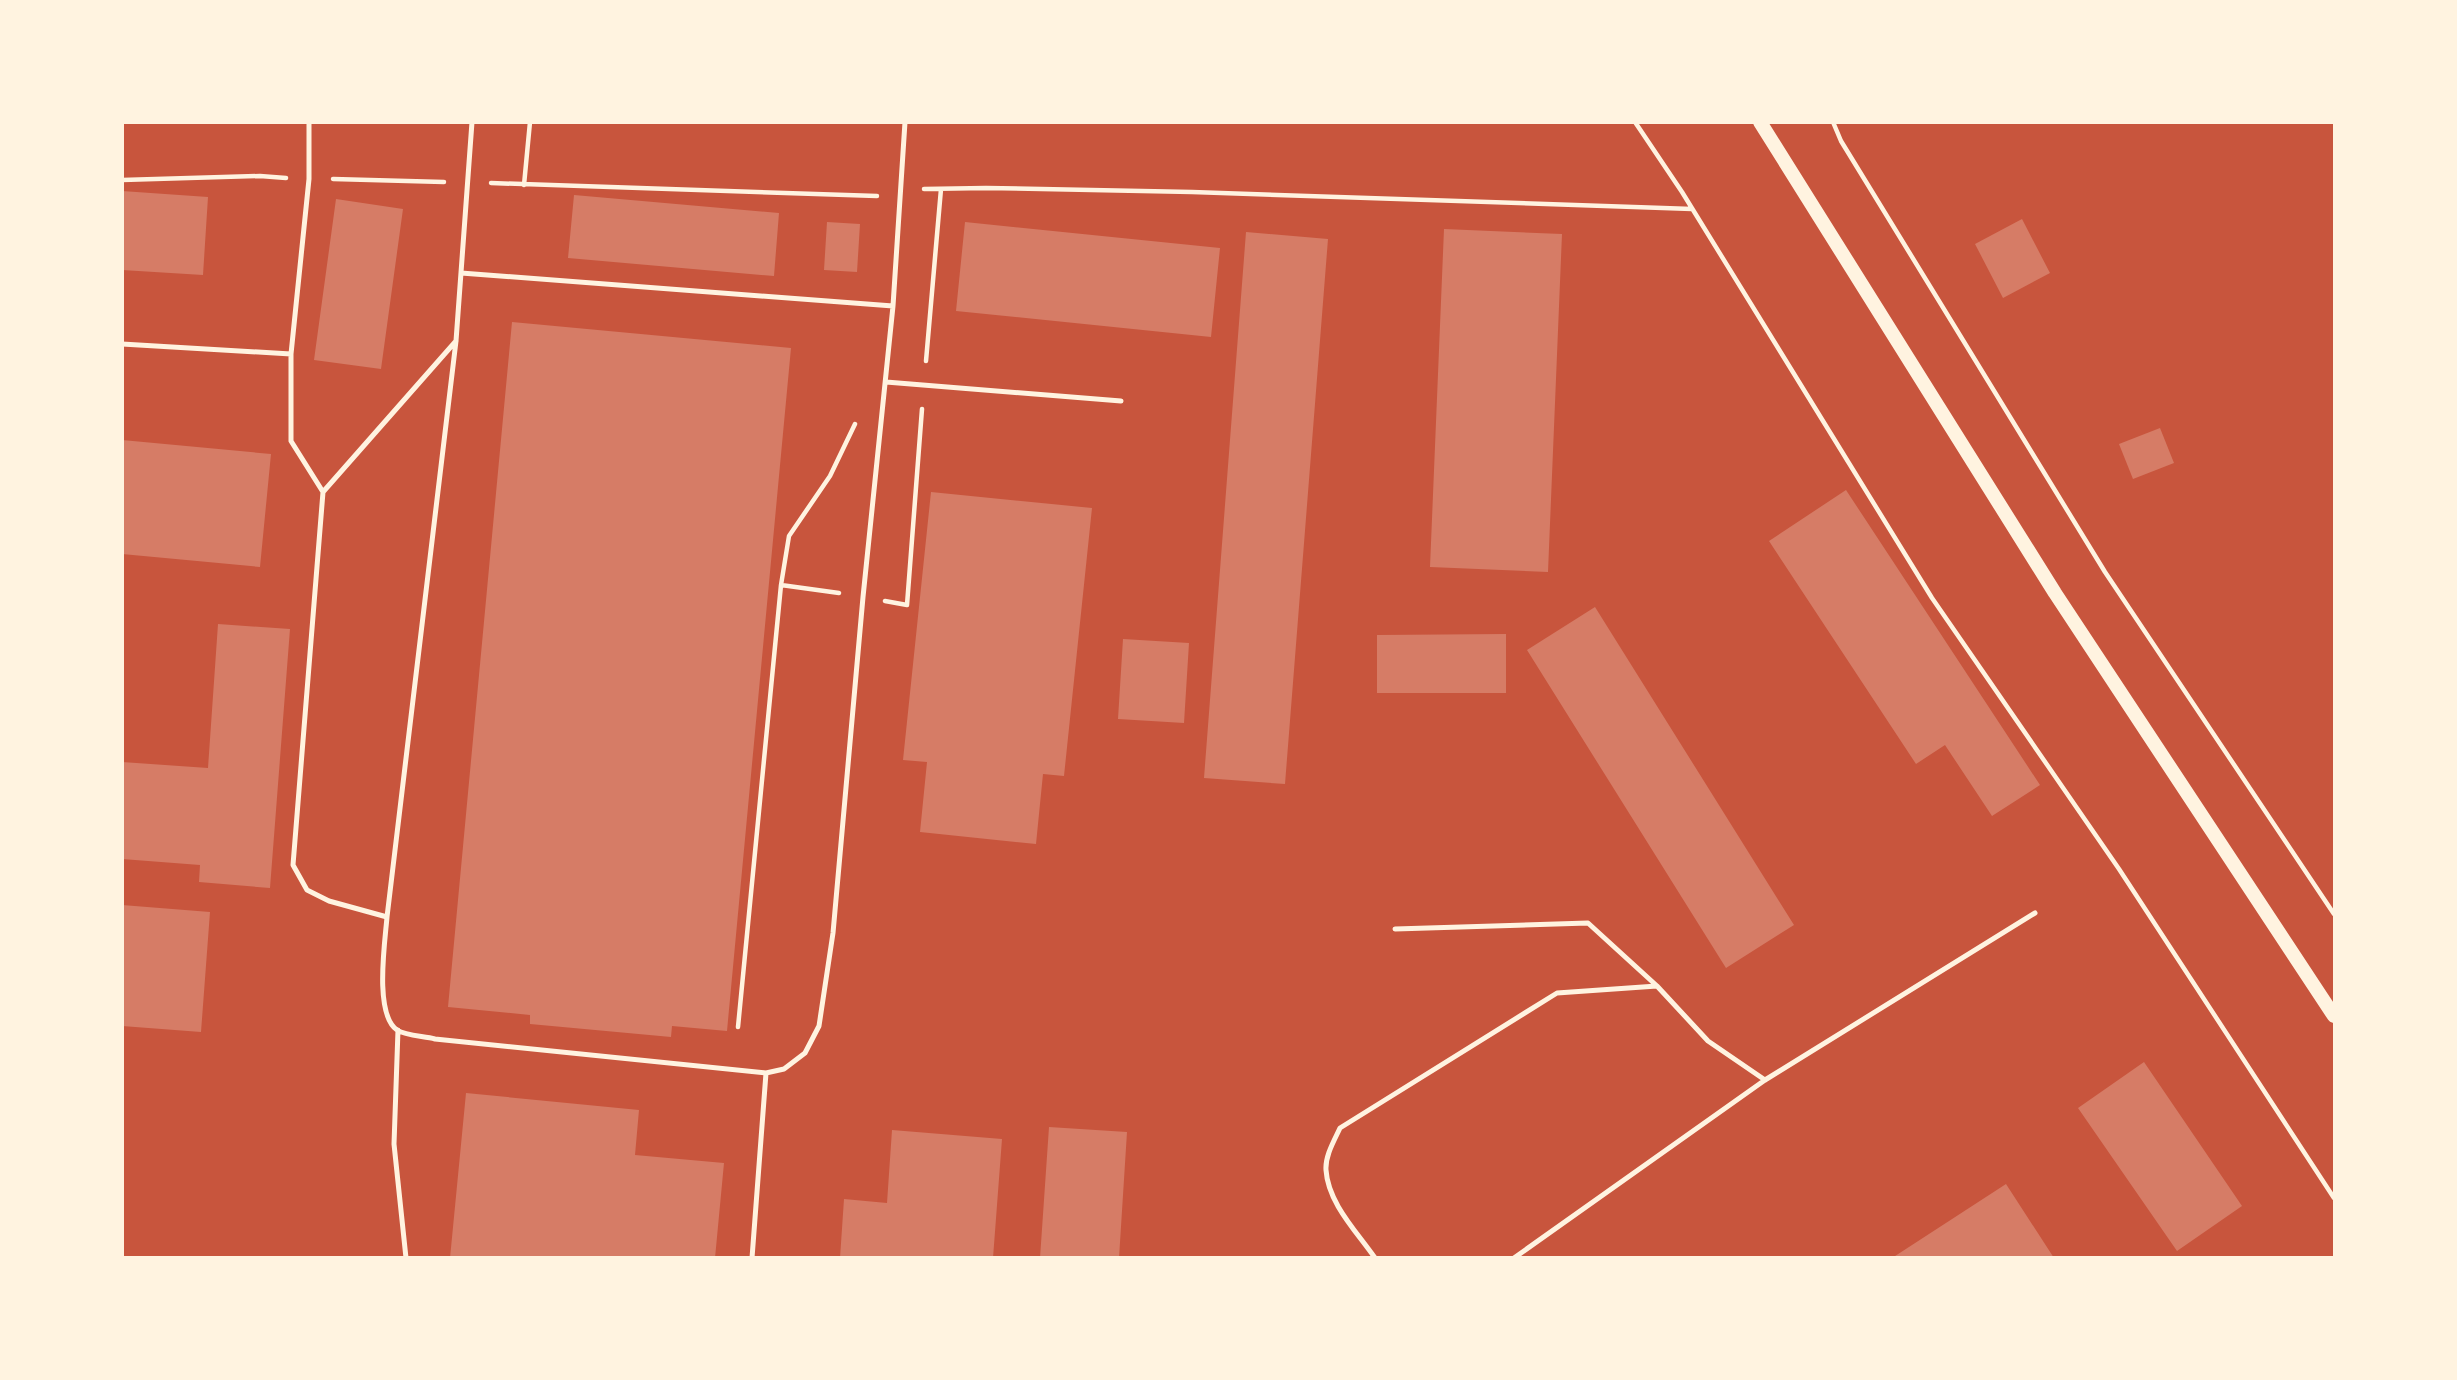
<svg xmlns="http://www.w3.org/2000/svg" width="2457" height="1380" viewBox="0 0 2457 1380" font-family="'Source Sans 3',sans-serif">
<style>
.building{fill:#d67c66}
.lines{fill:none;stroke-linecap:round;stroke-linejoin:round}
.path{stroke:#fff3e0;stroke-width:4.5}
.service{stroke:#fff3e0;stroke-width:5}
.secondary{stroke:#fff3e0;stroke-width:14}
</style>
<rect width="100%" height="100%" fill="#c8553d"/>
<path class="building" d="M 122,191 L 208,197 L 203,275 L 122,270 Z
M 574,195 L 779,213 L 774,276 L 568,258 Z
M 336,199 L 403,209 L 381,369 L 314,360 Z
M 2022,219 L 2050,273 L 2003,298 L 1975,244 Z
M 827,222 L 860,224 L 857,272 L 824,270 Z
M 965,222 L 1220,248 L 1211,337 L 956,311 Z
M 1444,229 L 1562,234 L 1548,572 L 1430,567 Z
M 1246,232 L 1328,239 L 1285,784 L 1204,778 Z
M 512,322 L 791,348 L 727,1031 L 672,1026 L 671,1037 L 530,1024 L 530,1015 L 448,1007 Z
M 2160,428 L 2174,463 L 2133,479 L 2119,444 Z
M 122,440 L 271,454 L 260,567 L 122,554 Z
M 1846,490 L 2040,785 L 1992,816 L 1945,745 L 1916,764 L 1769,541 Z
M 931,492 L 1092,508 L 1064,776 L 1043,774 L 1036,844 L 920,832 L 927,762 L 903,760 Z
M 1595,607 L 1794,925 L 1726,968 L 1527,650 Z
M 218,624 L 290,629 L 270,888 L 199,882 L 200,865 L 122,859 L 122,762 L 208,768 Z
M 1506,634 L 1506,693 L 1377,693 L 1377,635 Z
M 1123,639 L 1189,643 L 1184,723 L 1118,719 Z
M 122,905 L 210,912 L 201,1032 L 122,1026 Z
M 2144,1062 L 2242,1206 L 2177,1251 L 2078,1108 Z
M 466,1093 L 639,1110 L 635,1155 L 724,1163 L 715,1258 L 450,1258 Z
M 1049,1127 L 1127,1132 L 1119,1258 L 1040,1258 Z
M 892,1130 L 1002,1139 L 993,1258 L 840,1258 L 844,1199 L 887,1203 Z
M 2006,1184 L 2054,1258 L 1892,1258 Z"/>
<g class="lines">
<path class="path" d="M 1635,122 L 1682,192 L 1932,598 L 2119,869 L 2334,1198
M 1833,122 L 1841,141 L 2105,572 L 2334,914
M 333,179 L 444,182
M 122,180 L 260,176 L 286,178
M 491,183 L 877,196
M 524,185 L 530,122
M 924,189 L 986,188 L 1192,192 L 1692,209
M 926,361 L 941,189
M 781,585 L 839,593
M 885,601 L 907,605 L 922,409
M 738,1027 L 781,585 L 789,536 L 830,476 L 855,424"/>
<path class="service" d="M 309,122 L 309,179 L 291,354 L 291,441 L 323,492
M 472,122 L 456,341 L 387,917 C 385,942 374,1014 397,1030 C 406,1036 424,1036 435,1039 L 766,1073 L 784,1069 L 805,1053 L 819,1026 L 833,933 L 863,597 L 893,306 L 905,122
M 461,273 L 893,306
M 122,344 L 291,354
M 886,382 L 1121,401
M 387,917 L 329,901 L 307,890 L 293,865 L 323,492 L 456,341
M 1395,929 L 1588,923 L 1657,986
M 398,1030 L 394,1144 L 406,1258
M 752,1258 L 766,1073
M 1375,1258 C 1357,1232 1328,1203 1326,1170 C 1325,1156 1334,1141 1340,1128 L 1557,993 L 1657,986 L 1708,1041 L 1765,1080
M 1514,1258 L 1765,1080 L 2035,913"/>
<path class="secondary" d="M 1760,122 L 2055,593 L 2334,1016"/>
</g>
<rect width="2457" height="1380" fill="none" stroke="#fff3e0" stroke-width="248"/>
</svg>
